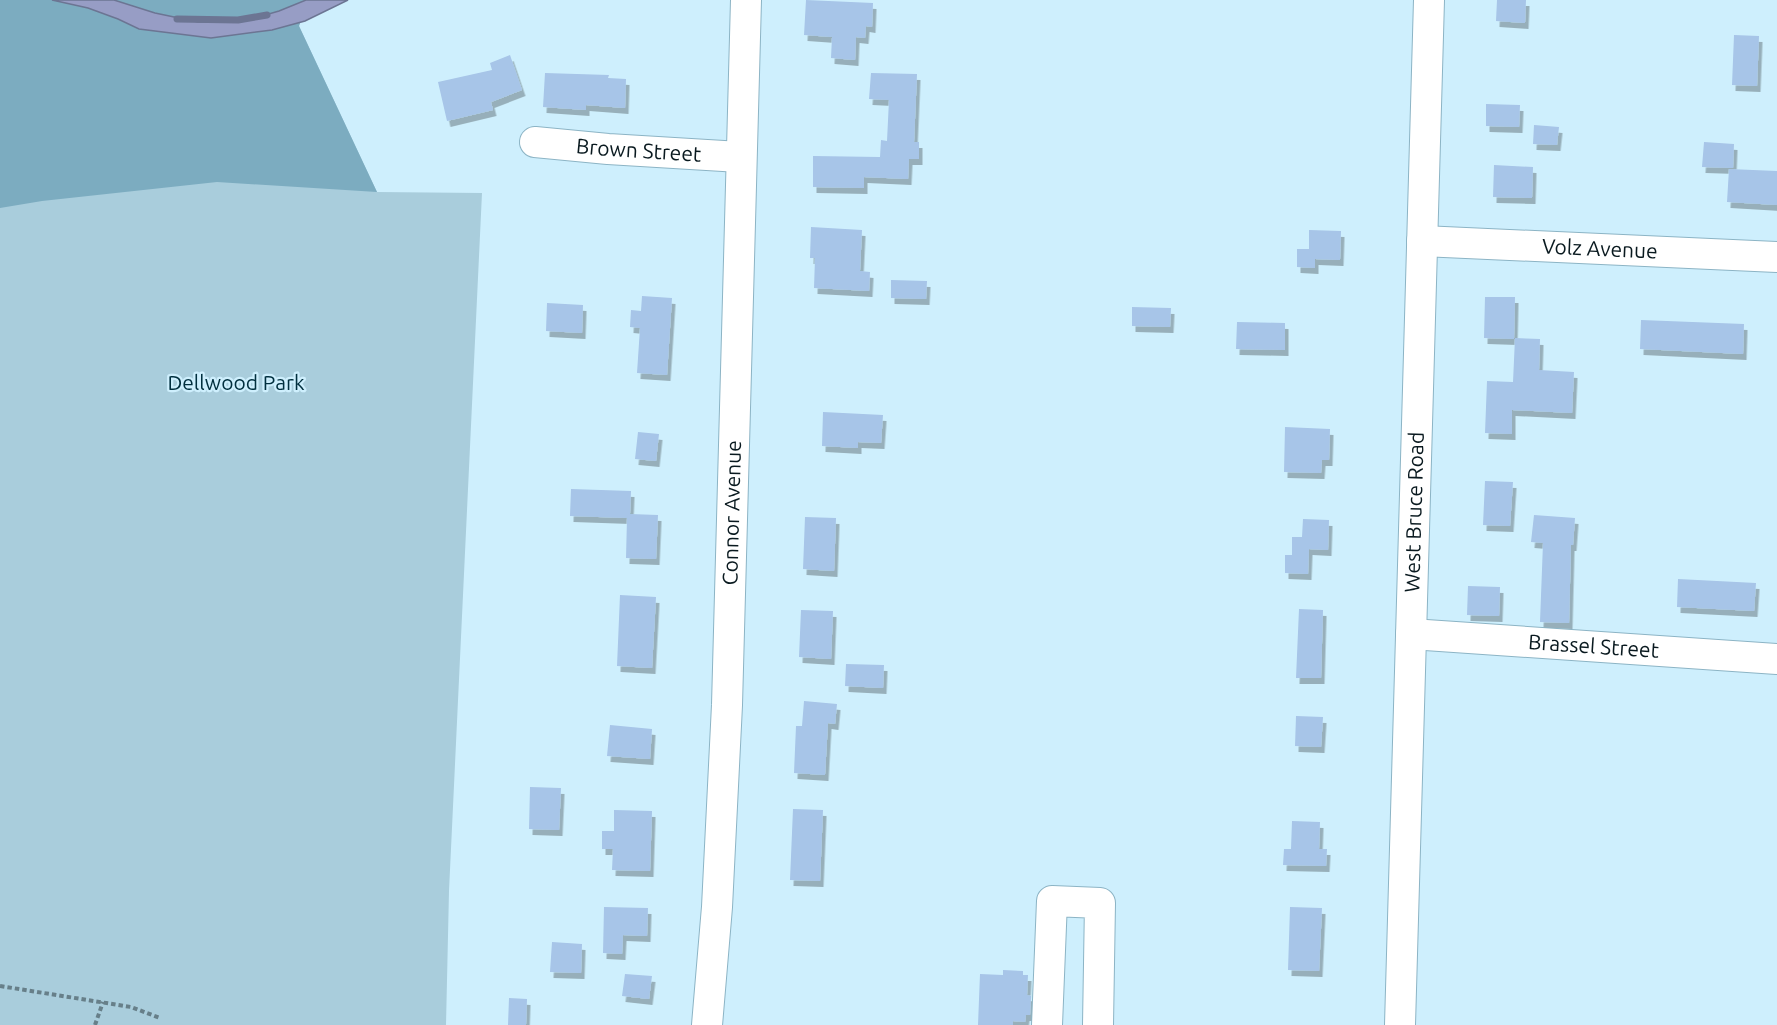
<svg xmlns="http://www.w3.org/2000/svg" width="1777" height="1025" viewBox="0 0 1777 1025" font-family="Ubuntu,sans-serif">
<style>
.green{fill:#a9cddc}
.forest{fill:#7cacc0}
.water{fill:#979dc5;stroke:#6c7593;stroke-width:1.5}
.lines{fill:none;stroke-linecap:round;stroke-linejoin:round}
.stream{stroke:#6c7593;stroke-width:7}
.building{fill:#a7c5e8;filter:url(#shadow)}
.minor-casing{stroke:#8cb4c5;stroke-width:32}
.path{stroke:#677f89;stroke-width:4;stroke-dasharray:4.5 3;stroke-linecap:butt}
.minor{stroke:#fff;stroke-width:30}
.labels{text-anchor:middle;stroke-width:4.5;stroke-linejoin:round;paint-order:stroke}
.street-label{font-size:21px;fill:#09191f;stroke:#ceeffd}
.park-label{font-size:21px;fill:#012f3e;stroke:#ceeffd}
</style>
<defs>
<filter id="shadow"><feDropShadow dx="3.5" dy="6" stdDeviation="0" flood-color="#0004"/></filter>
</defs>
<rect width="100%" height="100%" fill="#ceeffd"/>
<path class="green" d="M 0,0 L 308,0 L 299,26 L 377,192 L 482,193 L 449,891 L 446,1025 L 0,1025 Z"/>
<path class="forest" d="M 0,0 L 308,0 L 299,26 L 377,192 L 217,182 L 42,201 L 0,208 Z"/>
<path class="water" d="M 52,0 L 114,0 L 155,13 L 198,22 L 248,20 L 279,11 L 306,0 L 348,0 L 305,21 L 272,30 L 211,38 L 139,29 L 118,19 L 88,8 Z"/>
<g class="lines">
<path class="stream" d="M 177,19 L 238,20 L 267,15"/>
</g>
<path class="building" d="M 806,0 L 873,3 L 872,27 L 866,26 L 865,38 L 856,37 L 855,60 L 831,58 L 832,37 L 804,35 Z
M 1497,0 L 1526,0 L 1525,23 L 1496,21 Z
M 1734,35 L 1759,36 L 1757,86 L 1732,85 Z
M 510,55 L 522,90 L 491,102 L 493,110 L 447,121 L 438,82 L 492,70 L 490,63 Z
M 545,73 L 609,75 L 608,78 L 626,79 L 625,108 L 586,105 L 586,110 L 543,107 Z
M 871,73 L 917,74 L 914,142 L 919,142 L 919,159 L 909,159 L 908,179 L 864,177 L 864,188 L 813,187 L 813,156 L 880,157 L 881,140 L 887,141 L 889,100 L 869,99 Z
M 1486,104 L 1520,105 L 1519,127 L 1486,126 Z
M 1534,125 L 1559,127 L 1557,145 L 1533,144 Z
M 1704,142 L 1734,144 L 1733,168 L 1702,167 Z
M 1494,165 L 1533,167 L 1532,198 L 1493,197 Z
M 1729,169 L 1777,171 L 1777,205 L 1727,202 Z
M 811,227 L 862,230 L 860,271 L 870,272 L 869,291 L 814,288 L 815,258 L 810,258 Z
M 1309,230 L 1341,231 L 1340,260 L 1315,259 L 1315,268 L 1297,267 L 1297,249 L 1309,249 Z
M 891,280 L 927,281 L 926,299 L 891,298 Z
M 642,296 L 672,298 L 667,375 L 637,373 L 640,328 L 630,327 L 631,310 L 641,311 Z
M 1485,297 L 1515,297 L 1514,339 L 1484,338 Z
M 547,303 L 583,305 L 582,333 L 546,331 Z
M 1132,307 L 1171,308 L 1170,327 L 1132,326 Z
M 1641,320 L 1744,324 L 1743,354 L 1640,349 Z
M 1237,322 L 1285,323 L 1285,350 L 1236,349 Z
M 1515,338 L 1540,339 L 1539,370 L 1574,372 L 1572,413 L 1512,410 L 1512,434 L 1485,433 L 1487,381 L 1513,382 Z
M 823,412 L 883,415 L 881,443 L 858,442 L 858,448 L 822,446 Z
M 1285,427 L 1330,429 L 1329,460 L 1322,460 L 1321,473 L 1284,472 Z
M 638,432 L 659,434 L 656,461 L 635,459 Z
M 1485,481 L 1513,482 L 1510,526 L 1483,525 Z
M 571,489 L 631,491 L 630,514 L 658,515 L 656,559 L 626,558 L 627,518 L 570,516 Z
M 1534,515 L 1575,518 L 1573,545 L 1571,545 L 1569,623 L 1540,622 L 1543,543 L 1531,542 Z
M 805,517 L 836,518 L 834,571 L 803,569 Z
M 1303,519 L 1329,520 L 1328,550 L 1309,549 L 1308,574 L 1285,573 L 1285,555 L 1292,555 L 1292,537 L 1302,537 Z
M 1678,579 L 1756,583 L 1754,611 L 1677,607 Z
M 1468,586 L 1500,587 L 1499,616 L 1467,615 Z
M 620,595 L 656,597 L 652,668 L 617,666 Z
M 1299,609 L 1323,610 L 1321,678 L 1296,678 Z
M 801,610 L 833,611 L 831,659 L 799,657 Z
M 846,664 L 884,665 L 883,688 L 845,686 Z
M 804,701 L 837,704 L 835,724 L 828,723 L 825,775 L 794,773 L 796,726 L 802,726 Z
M 1296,716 L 1323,717 L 1321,747 L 1295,746 Z
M 610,725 L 652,729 L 650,759 L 607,756 Z
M 530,787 L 561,788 L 559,830 L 529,829 Z
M 793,809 L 823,810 L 820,881 L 790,880 Z
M 614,810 L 652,811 L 650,871 L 612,870 L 613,849 L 602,849 L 602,831 L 614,831 Z
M 1292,821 L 1320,822 L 1319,849 L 1327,849 L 1326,866 L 1283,865 L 1284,849 L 1291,849 Z
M 604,907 L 648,908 L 647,936 L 623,935 L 622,954 L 603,953 Z
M 1290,907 L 1322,908 L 1319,971 L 1288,970 Z
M 552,942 L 582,944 L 581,973 L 550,972 Z
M 1003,970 L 1023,971 L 1023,975 L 1028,975 L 1027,995 L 1031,996 L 1030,1015 L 1026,1015 L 1025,1022 L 1013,1021 L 1013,1025 L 978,1025 L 980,974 L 1003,975 Z
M 625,974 L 652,976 L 649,999 L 622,996 Z
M 509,998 L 527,999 L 526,1025 L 508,1025 Z"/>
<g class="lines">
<defs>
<g id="minor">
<path id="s1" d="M 535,142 L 608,149 L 740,157"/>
<path id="s2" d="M 1422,241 L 1777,257"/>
<path id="s3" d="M 1411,634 L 1777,659"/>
<path id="s4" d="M 707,1025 L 717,907 L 727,705 L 746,0"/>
<path d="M 1047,1025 L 1052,901 L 1100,903 L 1098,1025"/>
<path id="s5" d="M 1400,1025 L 1429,0"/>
</g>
</defs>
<use href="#minor" class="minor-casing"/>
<path class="path" d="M 0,986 L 131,1007 L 160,1018
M 95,1025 L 103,1002"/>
<use href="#minor" class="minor"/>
</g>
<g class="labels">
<g class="street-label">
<text dy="7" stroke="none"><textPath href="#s1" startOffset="104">Brown Street</textPath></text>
<text dy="7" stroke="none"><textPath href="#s2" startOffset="178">Volz Avenue</textPath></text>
<text dy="7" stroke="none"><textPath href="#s5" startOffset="513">West Bruce Road</textPath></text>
<text dy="7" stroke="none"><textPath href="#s4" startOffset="513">Connor Avenue</textPath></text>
<text dy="7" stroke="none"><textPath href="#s3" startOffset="183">Brassel Street</textPath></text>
</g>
<g class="park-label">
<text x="236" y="390">Dellwood Park</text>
</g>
</g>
</svg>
